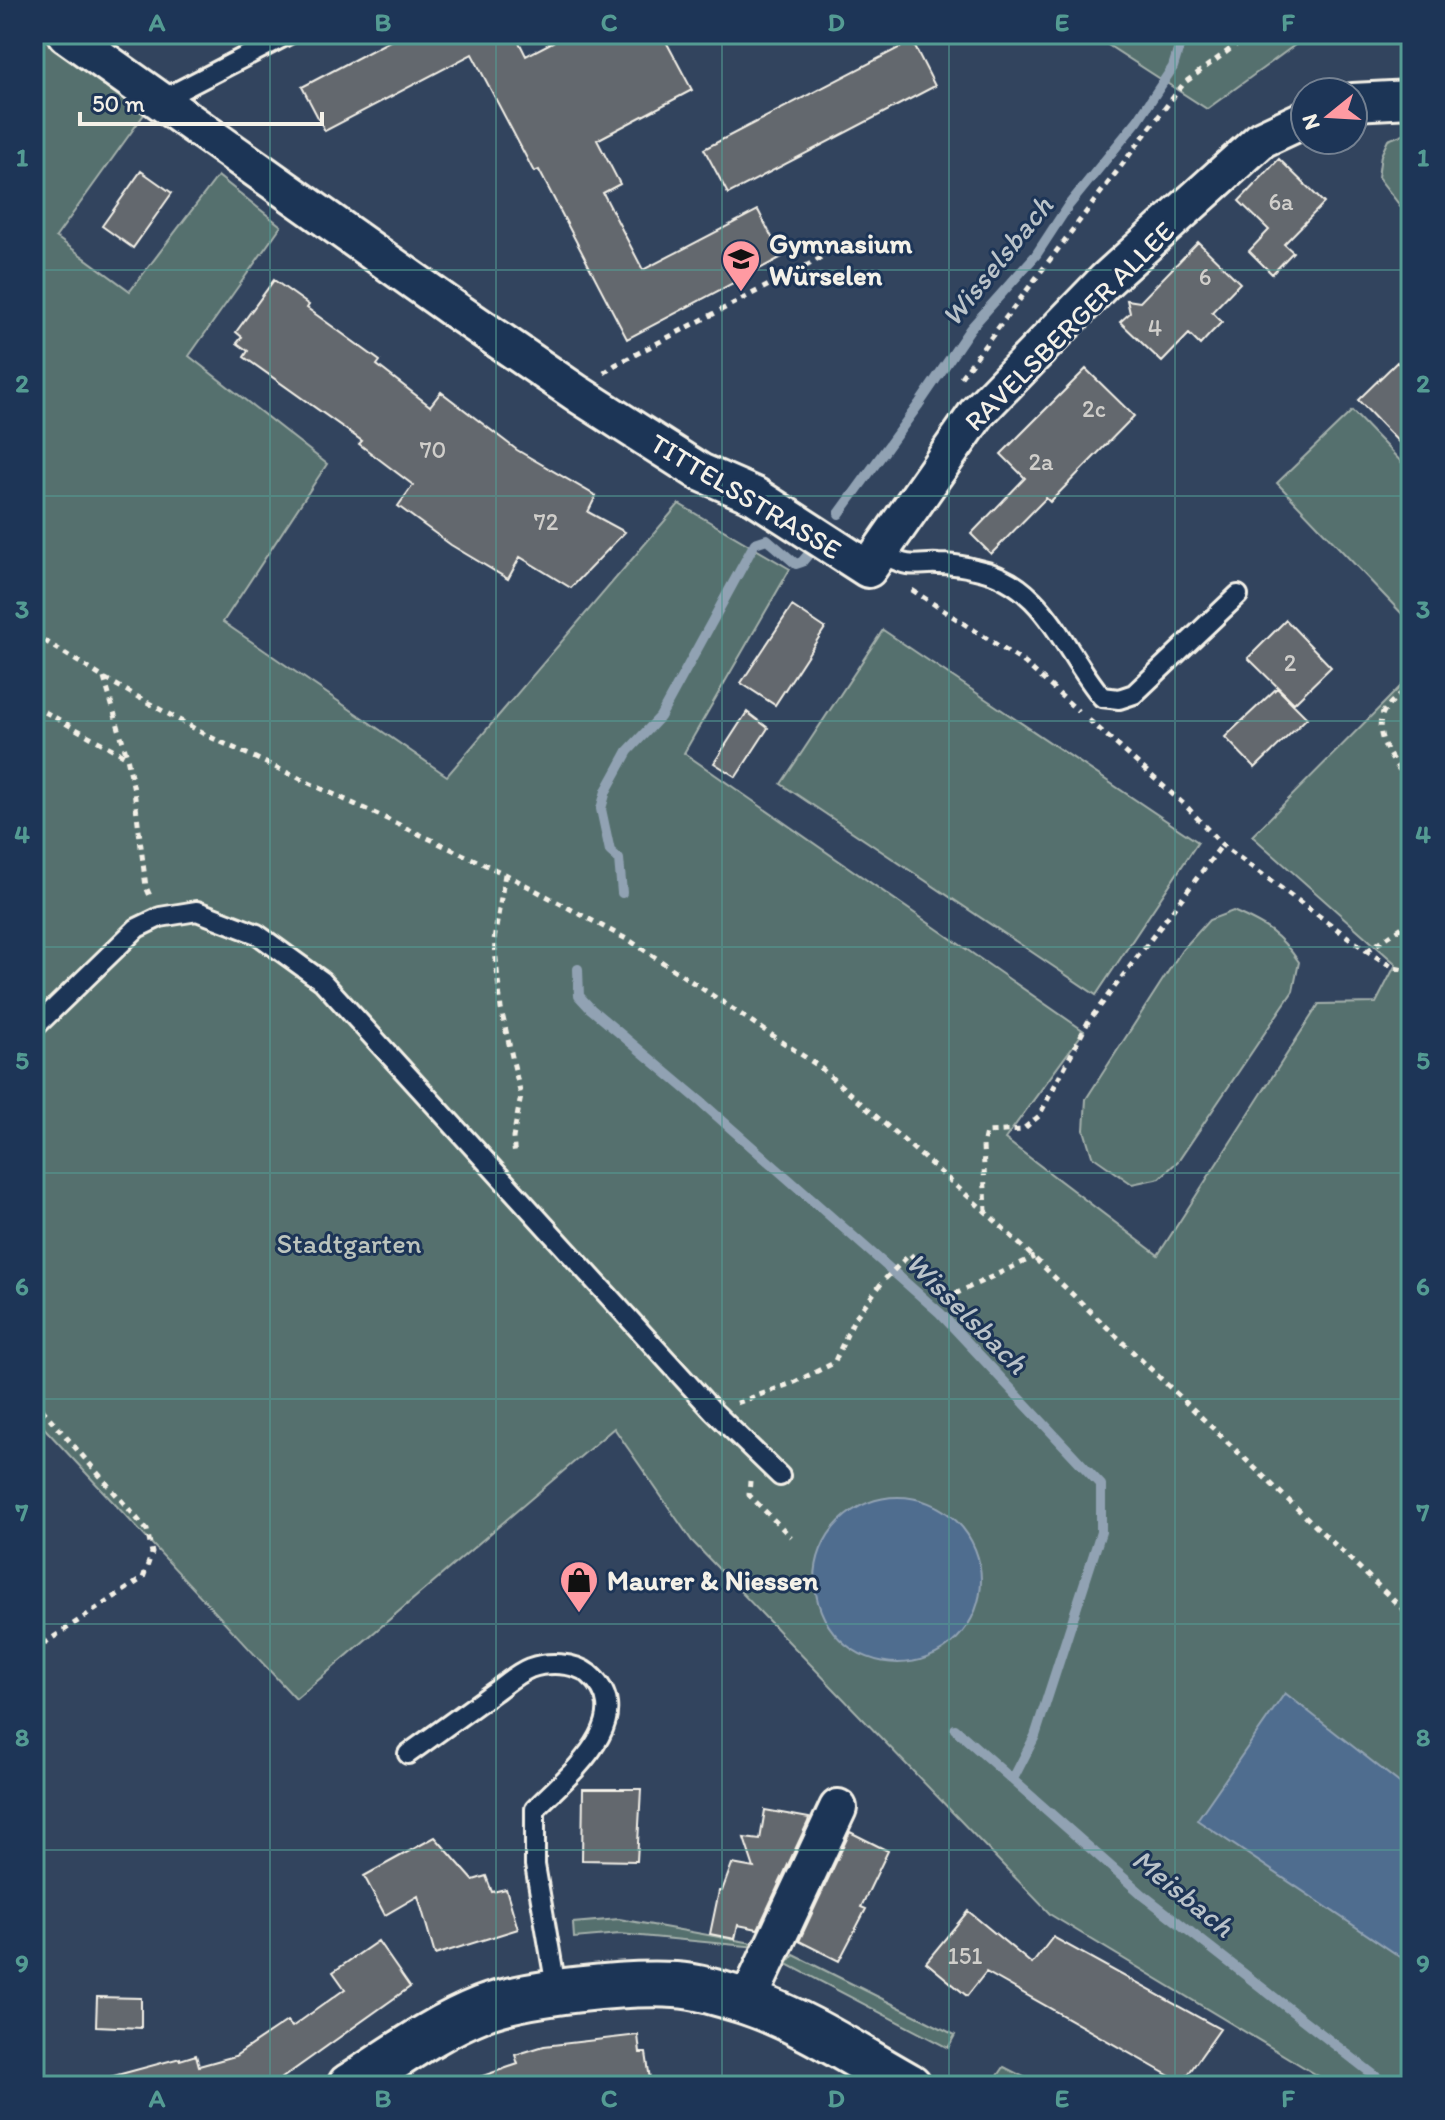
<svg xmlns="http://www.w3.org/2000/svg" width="1445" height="2120" viewBox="0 0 1445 2120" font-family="Itim,sans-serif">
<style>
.green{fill:#55706e;stroke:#a4b0ab;stroke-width:2}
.water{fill:#4f6d8f;stroke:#91a2b3;stroke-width:2}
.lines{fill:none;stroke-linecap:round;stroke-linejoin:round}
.stream{stroke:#91a2b3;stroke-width:10}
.building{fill:#64676e;stroke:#f4f1e8;stroke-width:2}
.lane-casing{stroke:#f4f1e8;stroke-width:24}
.street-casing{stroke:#f4f1e8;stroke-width:42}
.primary-casing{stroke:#f4f1e8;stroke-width:50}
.path{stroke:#f4f1e8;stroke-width:5;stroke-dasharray:6 6;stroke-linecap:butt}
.lane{stroke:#1d3557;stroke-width:18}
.street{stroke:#1d3557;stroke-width:36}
.primary{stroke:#1d3557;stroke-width:44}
.grid{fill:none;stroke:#549b93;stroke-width:2;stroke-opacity:0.55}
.labels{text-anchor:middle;stroke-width:6;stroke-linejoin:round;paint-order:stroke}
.number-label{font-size:24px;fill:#d0ceca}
.poi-label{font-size:28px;font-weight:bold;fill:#f4f1e8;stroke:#1d3557;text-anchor:start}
.street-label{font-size:28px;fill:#f4f1e8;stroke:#1d3557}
.park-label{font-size:28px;fill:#bcc4bd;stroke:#1d3557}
.water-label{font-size:30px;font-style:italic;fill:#bac3c9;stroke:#1d3557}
.neatline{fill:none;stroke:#549b93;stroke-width:3}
.grid-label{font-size:26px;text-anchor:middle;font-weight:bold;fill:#549b93}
</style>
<rect width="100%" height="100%" fill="#32445e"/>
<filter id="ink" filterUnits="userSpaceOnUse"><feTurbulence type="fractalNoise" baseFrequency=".0125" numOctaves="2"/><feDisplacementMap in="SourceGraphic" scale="16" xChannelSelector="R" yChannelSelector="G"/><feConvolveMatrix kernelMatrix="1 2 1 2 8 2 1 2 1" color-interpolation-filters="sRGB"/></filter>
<g filter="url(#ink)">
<path class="green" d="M 34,34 L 42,34 L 145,113 L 56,237 L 130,291 L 218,176 L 281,226 L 189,356 L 327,464 L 223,622 L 447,776 L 679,504 L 790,569 L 684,753 L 1084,1031 L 1005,1139 L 1158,1255 L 1319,1004 L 1376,1003 L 1396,964 L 1252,836 L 1411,676 L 1411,2086 L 1335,2086 L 1051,1915 L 692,1541 L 614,1428 L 296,1699 L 34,1417 Z
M 1091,34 L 1310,34 L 1207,109 Z
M 1411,131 L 1411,220 L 1378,177 L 1381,155 L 1388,140 Z
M 1352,411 L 1411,472 L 1411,613 L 1406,618 L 1277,483 Z
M 883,630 L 1198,842 L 1096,995 L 781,784 Z
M 1233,911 C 1265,925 1279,933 1299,962 L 1293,991 L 1179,1160 L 1160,1178 L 1132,1184 L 1092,1156 L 1084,1130 L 1086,1099 L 1182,950 L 1209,920 Z
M 619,1919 L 758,1944 L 757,1947 L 620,1934 L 574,1938 L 573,1923 Z
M 794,1955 L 955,2035 L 948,2048 L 787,1964 Z
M 1004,2067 L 1042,2086 L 1007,2086 L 995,2080 Z"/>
<path class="water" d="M815 1580a83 83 0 1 1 166 0a83 83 0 1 1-166 0Z
M 1285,1693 L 1411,1792 L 1411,1964 L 1197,1820 Z"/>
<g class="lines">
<path class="stream" d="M 839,514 L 919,404 L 970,329 L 1036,255 L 1068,206 L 1138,120 L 1173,67 L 1183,34
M 622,893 L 619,859 L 610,851 L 601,809 L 606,791 L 628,751 L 660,717 L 755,543 L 767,539 L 796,564 L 802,562 L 807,556
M 578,969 L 579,996 L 591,1009 L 700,1101 L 940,1313 L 1101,1485 L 1101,1532 L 1035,1736 L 1013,1779
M 955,1729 L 1143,1895 L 1388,2086"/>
</g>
<path class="building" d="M 403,34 L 515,34 L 526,56 L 568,34 L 662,34 L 692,90 L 597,140 L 620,184 L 603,193 L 643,270 L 758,210 L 782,257 L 627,339 L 539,170 L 534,172 L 472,54 L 325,131 L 302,87 Z
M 912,41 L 935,86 L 728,194 L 704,149 Z
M 1279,159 L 1324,203 L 1284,244 L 1293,252 L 1272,274 L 1249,251 L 1269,230 L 1239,201 Z
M 141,171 L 172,193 L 133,248 L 102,226 Z
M 1198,242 L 1240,283 L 1212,312 L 1222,322 L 1211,333 L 1200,345 L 1189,334 L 1162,362 L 1120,322 L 1130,313 L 1127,300 L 1140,302 Z
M 274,280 L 309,305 L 307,308 L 380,361 L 377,365 L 430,406 L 441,392 L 517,450 L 596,496 L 588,512 L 625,532 L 571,588 L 520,557 L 508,579 L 451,545 L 398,506 L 413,485 L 359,444 L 362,441 L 244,357 L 248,351 L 237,343 L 242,337 L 236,332 Z
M 1397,362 L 1411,377 L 1411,455 L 1358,400 Z
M 1086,369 L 1134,416 L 1050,502 L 1046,498 L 991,554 L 971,534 L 1025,478 L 1001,454 Z
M 792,606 L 825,628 L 775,705 L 741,683 Z
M 1286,620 L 1331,667 L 1294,703 L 1248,658 Z
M 1277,688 L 1307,718 L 1255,768 L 1225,737 Z
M 747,712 L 768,728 L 736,777 L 714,763 Z
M 583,1789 L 641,1789 L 637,1861 L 582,1860 Z
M 765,1810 L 809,1818 L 808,1822 L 758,1929 L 738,1925 L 735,1939 L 710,1934 L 719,1891 L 722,1891 L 732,1864 L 754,1868 L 744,1838 L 760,1840 Z
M 850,1832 L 888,1851 L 861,1907 L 866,1909 L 839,1961 L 799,1941 Z
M 435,1837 L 473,1880 L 486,1876 L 492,1892 L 506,1889 L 518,1929 L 435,1955 L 418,1896 L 385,1915 L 364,1876 Z
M 968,1911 L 1032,1964 L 1053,1937 L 1220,2029 L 1182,2083 L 986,1972 L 967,1996 L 926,1962 Z
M 378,1941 L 410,1987 L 271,2086 L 107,2086 L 106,2078 L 180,2058 L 180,2060 L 196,2055 L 199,2066 L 235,2056 L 287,2021 L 292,2027 L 345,1989 L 333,1972 Z
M 97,1997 L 141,1998 L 141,2028 L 96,2026 Z
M 638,2035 L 640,2053 L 646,2053 L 650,2079 L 617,2083 L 617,2086 L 466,2086 L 465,2082 L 518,2064 L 515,2055 L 544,2046 Z"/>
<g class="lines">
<defs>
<path id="lane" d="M 159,101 L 289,34
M 879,552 C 888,556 898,563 907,564 C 917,566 928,563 938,564 C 951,564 964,566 975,569 C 1044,582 1062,649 1102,697 L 1119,699 L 1134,694 L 1238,595
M 34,1028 L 137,928 L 160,917 L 197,911 L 257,934 L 322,981 L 713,1411 L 780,1476
M 408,1754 C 437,1733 465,1713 494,1692 C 505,1684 517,1673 530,1668 C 547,1662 574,1662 589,1674 C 642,1719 566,1777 535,1809 L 535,1865 L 557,1993"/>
<path id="street" d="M 66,34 L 455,310 L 578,394 L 700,472 L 755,496 L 868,569 L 977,413 L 1106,280 L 1262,139 L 1305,119
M 1353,102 L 1411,99
M 747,2002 L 838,1808"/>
<path id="primary" d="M 350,2086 C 393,2059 434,2028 482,2009 C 526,1992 628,1982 675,1985 C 698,1986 725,1995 747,2002 C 804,2021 857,2057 909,2086"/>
</defs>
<use href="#lane" class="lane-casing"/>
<use href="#street" class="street-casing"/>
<use href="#primary" class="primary-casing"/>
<path class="path" d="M 604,373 L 615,365 L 821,258
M 961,377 L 1184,83 L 1251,34
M 912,590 L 1025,663 L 1078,711
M 34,634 L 104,678 L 206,735 L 505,874 L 632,942 L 817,1065 L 986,1212 L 1411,1617
M 104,678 L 127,756
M 1411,685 C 1403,693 1388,703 1383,713 C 1372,737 1396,767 1411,783
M 34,706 L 127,757 L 134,790 L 146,887 L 151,898
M 1089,720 L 1188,808 L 1222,845 L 1367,951 L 1394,968 L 1411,971
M 505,874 L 494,940 L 501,1009 L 521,1096 L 513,1138 L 515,1157
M 1367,951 L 1411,921
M 986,1212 L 983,1145 L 986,1132 L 1022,1130 L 1039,1116 L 1088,1022 L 1222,845
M 34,1400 L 147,1530 L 152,1553 L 143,1578 L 34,1650
M 737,1403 L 795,1382 L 834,1363 L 854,1319 L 884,1280 L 910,1254 L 944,1290 L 957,1293 L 1034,1257
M 750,1481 L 749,1495 L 791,1537"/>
<use href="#lane" class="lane"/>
<use href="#street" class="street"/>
<use href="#primary" class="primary"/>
</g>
</g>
<path class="grid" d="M 270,34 L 270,2086M 496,34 L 496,2086M 722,34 L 722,2086M 949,34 L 949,2086M 1175,34 L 1175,2086M 34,270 L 1411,270M 34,496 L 1411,496M 34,721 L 1411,721M 34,947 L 1411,947M 34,1173 L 1411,1173M 34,1399 L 1411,1399M 34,1624 L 1411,1624M 34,1850 L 1411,1850"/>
<defs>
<symbol id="school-pin" viewBox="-11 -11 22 30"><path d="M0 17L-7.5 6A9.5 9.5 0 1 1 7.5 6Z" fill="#ff9aa2" stroke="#1d3557"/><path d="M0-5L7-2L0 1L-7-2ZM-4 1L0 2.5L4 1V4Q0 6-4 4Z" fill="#111"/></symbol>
<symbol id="shop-pin" viewBox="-11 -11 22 30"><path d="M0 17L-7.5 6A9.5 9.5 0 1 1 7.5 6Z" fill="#ff9aa2" stroke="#1d3557"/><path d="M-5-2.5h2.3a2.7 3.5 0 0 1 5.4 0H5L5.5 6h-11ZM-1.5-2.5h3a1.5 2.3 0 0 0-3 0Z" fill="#111"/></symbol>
</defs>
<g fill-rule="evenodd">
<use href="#school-pin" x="719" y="237" width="44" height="60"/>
<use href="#shop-pin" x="557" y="1558" width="44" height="60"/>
</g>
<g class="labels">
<g class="number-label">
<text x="1281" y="210">6a</text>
<text x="1205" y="285">6</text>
<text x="1155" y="336">4</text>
<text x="1094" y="417">2c</text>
<text x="433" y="458">70</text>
<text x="1041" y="470">2a</text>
<text x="546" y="530">72</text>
<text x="1290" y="671">2</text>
<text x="965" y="1964">151</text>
</g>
<g class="poi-label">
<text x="769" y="253">Gymnasium<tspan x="769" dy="32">Würselen</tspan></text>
<text x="607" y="1590">Maurer &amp; Niessen</text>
</g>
<g class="street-label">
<text transform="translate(1069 326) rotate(-45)" y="10">RAVELSBERGER ALLEE</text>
<text transform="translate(746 496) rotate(31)" y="10">TITTELSSTRASSE</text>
</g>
<g class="park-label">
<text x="349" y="1253">Stadtgarten</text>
</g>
<g class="water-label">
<text transform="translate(997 261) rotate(-51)" y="10">Wisselsbach</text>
<text transform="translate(967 1313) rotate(45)" y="10">Wisselsbach</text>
<text transform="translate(1183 1893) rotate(39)" y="10">Meisbach</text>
</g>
</g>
<rect width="1445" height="2120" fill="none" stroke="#1d3557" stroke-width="88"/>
<g transform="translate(1329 116) rotate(252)"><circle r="38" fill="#1d3557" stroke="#738091" stroke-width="2"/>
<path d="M0-6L14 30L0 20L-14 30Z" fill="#ff9aa2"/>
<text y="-12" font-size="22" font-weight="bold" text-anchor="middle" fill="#f4f1e8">N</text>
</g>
<path d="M80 112v12h242v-12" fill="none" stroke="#f4f1e8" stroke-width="4"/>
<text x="92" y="112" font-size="24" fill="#f4f1e8" stroke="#1d3557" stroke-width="6" paint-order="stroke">50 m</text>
<rect x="44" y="44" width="1357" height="2032" class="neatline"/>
<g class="grid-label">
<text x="157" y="31">A</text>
<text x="383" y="31">B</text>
<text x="609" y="31">C</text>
<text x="836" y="31">D</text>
<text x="1062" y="31">E</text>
<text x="1288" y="31">F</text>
<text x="22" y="166">1</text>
<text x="1423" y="166">1</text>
<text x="22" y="392">2</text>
<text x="1423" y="392">2</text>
<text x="22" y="618">3</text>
<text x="1423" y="618">3</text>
<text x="22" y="843">4</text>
<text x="1423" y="843">4</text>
<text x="22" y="1069">5</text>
<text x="1423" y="1069">5</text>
<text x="22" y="1295">6</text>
<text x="1423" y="1295">6</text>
<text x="22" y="1521">7</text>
<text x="1423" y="1521">7</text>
<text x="22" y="1746">8</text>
<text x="1423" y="1746">8</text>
<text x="22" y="1972">9</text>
<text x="1423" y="1972">9</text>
<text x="157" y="2107">A</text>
<text x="383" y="2107">B</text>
<text x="609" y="2107">C</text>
<text x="836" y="2107">D</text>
<text x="1062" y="2107">E</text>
<text x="1288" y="2107">F</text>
</g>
</svg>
